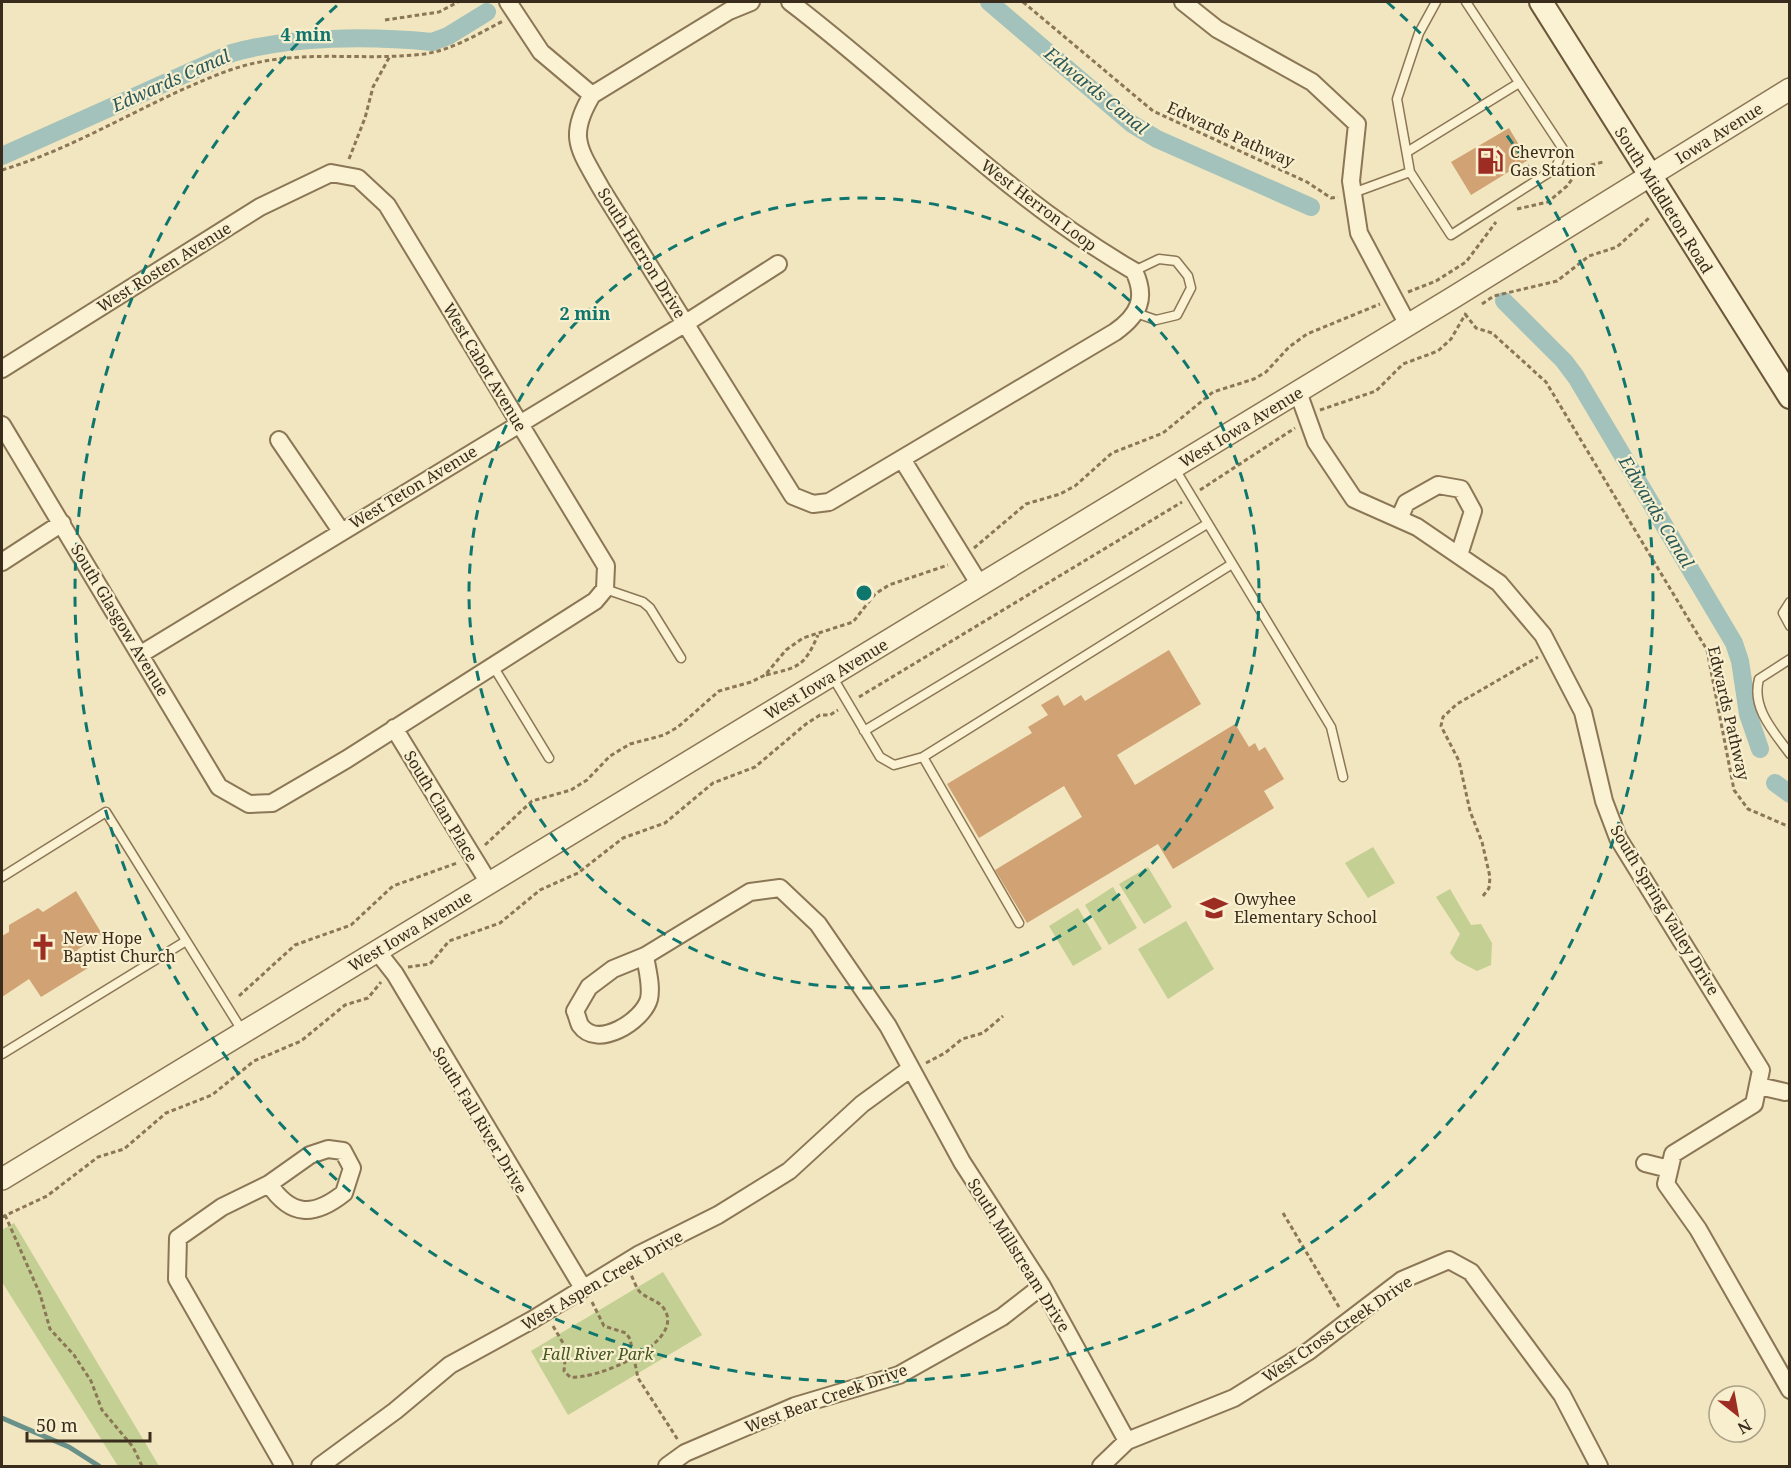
<svg xmlns="http://www.w3.org/2000/svg" width="1791" height="1468" viewBox="0 0 1791 1468" font-family="'Noto Serif',serif">
<style>
.green{fill:#c3cf93}
.lines{fill:none;stroke-linecap:round;stroke-linejoin:round}
.stream{stroke:#69918a;stroke-width:5}
.canal{stroke:#a3c2bb;stroke-width:18}
.building{fill:#d1a273}
.service-casing{stroke:#8b7656;stroke-width:11}
.minor-casing{stroke:#8b7656;stroke-width:20}
.tertiary-casing{stroke:#8b7656;stroke-width:24}
.secondary-casing{stroke:#6c573a;stroke-width:26}
.path{stroke:#8b7656;stroke-width:3;stroke-dasharray:4.5 3;stroke-linecap:butt}
.service{stroke:#fbf2d3;stroke-width:8}
.minor{stroke:#fbf2d3;stroke-width:16}
.tertiary{stroke:#fbf2d3;stroke-width:21}
.secondary{stroke:#fbf2d3;stroke-width:22}
.ring{fill:none;stroke:#0f766e;stroke-width:3;stroke-dasharray:10 8}
.labels{text-anchor:middle;stroke-width:4.5;stroke-linejoin:round;paint-order:stroke}
.street-label{font-size:16px;fill:#392c1c;stroke:#f8efcf}
.poi-label{font-size:16px;fill:#392c1c;stroke:#f8efcf;text-anchor:start}
.park-label{font-size:16px;font-style:italic;fill:#455721;stroke:#f8efcf}
.water-label{font-size:18px;font-style:italic;fill:#2a595a;stroke:#f8efcf}
.centre{fill:#0f766e;stroke:#f8efcf;stroke-width:3}
.ring-label{font-size:18px;text-anchor:middle;font-weight:bold;fill:#0f766e;stroke:#f8efcf;stroke-width:4.5;stroke-linejoin:round;paint-order:stroke}
</style>
<rect width="100%" height="100%" fill="#f1e6bf"/>
<path class="green" d="M 1373,847 L 1395,883 L 1368,898 L 1345,863 Z
M 1148,867 L 1172,907 L 1144,924 L 1119,884 Z
M 1113,887 L 1137,928 L 1109,945 L 1085,905 Z
M 1450,889 L 1471,925 L 1481,924 L 1492,943 L 1491,965 L 1477,971 L 1456,960 L 1450,953 L 1460,934 L 1436,897 Z
M 1078,908 L 1102,949 L 1073,966 L 1049,926 Z
M 1186,921 L 1214,969 L 1168,999 L 1138,949 Z
M 14,1223 L 159,1466 L 118,1466 L 2,1282 L 2,1230 Z
M 663,1272 L 702,1335 L 568,1415 L 531,1351 Z"/>
<g class="lines">
<path class="stream" d="M 2,1418 L 69,1447 L 99,1466"/>
<path class="canal" d="M 989,2 L 1132,124 L 1157,139 L 1311,207
M 2,156 L 232,53 C 292,36 370,36 432,42 L 448,36 L 487,12
M 1504,301 L 1564,361 L 1576,377 L 1734,643 L 1740,661 L 1748,714 L 1760,749
M 1775,783 L 1790,794"/>
</g>
<path class="building" d="M 1509,128 L 1528,160 L 1471,195 L 1451,162 Z
M 1169,650 L 1201,704 L 1117,755 L 1135,785 L 1235,724 L 1249,747 L 1255,743 L 1259,751 L 1265,747 L 1284,779 L 1264,791 L 1274,808 L 1173,869 L 1158,844 L 1027,923 L 995,870 L 1082,817 L 1064,786 L 979,838 L 947,784 L 1032,733 L 1028,727 L 1048,715 L 1041,705 L 1058,695 L 1064,706 L 1081,695 L 1085,701 Z
M 76,891 L 102,934 L 77,950 L 88,968 L 41,997 L 29,979 L 2,997 L 2,936 L 9,932 L 9,925 L 38,908 L 43,912 Z"/>
<g class="lines">
<defs>
<path id="service" d="M 1407,152 L 1519,83
M 1410,172 L 1451,235 L 1556,168 L 1563,149 L 1466,2
M 1353,193 L 1410,172 L 1397,99 L 1419,33 L 1436,2
M 1134,271 L 1159,259 L 1176,261 L 1188,276 L 1191,288 L 1177,315 L 1156,320 L 1136,313
M 1175,469 L 1331,727 L 1343,777
M 605,589 L 643,602 L 650,608 L 681,658
M 1790,602 L 1783,613 L 1790,626
M 1790,659 L 1759,679 C 1751,708 1774,732 1790,754
M 493,666 L 549,758
M 832,676 L 880,757 L 894,765 L 923,757 L 1232,564
M 864,731 L 1207,524
M 923,757 L 1019,923
M 2,877 L 106,812 L 243,1032
M 2,1054 L 186,941"/>
<path id="minor" d="M 508,2 L 541,52 L 592,95
M 751,2 L 729,11 L 592,95 C 566,138 580,150 602,190 L 793,496 L 813,504 L 829,502 L 1115,332 C 1139,315 1147,298 1134,271 C 1006,197 906,90 790,2
M 1183,2 L 1217,29 L 1312,82 L 1357,124 L 1351,181 L 1359,233 L 1408,325
M 2,369 L 260,207 L 331,173 L 358,178 L 387,205 L 606,566 L 605,589 L 595,601 L 347,759 L 272,803 L 249,804 L 219,787 L 2,425
M 1298,392 L 1316,442 L 1354,499 L 1417,527 L 1499,583 L 1543,635 L 1583,712 L 1604,801 L 1618,838 L 1761,1070 L 1754,1104 L 1673,1154 L 1666,1184 L 1698,1229 L 1790,1390
M 279,440 L 341,531
M 902,459 L 980,585
M 1399,519 L 1406,503 L 1438,485 L 1461,489 L 1473,511 L 1459,555
M 2,562 L 62,523
M 141,654 L 686,323 L 778,264
M 394,728 L 489,883
M 377,951 L 395,974 L 583,1288
M 645,956 C 647,969 652,986 649,999 C 643,1021 597,1050 580,1025 C 578,1021 577,1015 575,1011 L 589,987 L 613,969 L 645,956 L 750,892 L 780,888 L 818,924 L 888,1026 L 962,1162 L 1042,1286 L 1127,1441
M 1759,1086 L 1785,1092
M 1645,1163 L 1669,1169
M 269,1184 C 291,1217 314,1217 344,1193 L 352,1168 L 343,1151 L 328,1149 L 310,1155 L 269,1184 L 222,1207 L 178,1238 L 177,1279 L 284,1466
M 320,1466 L 395,1411 L 450,1365 L 532,1320 L 638,1255 L 718,1215 L 789,1171 L 862,1104 L 910,1069
M 667,1466 L 685,1453 L 795,1406 L 899,1375 L 1002,1317 L 1042,1286
M 1101,1466 L 1127,1441 L 1234,1398 L 1309,1351 L 1402,1280 L 1449,1260 L 1471,1272 L 1562,1395 L 1599,1466"/>
<path id="tertiary" d="M 2,1179 L 1454,297 L 1790,89"/>
<path id="secondary" d="M 1541,2 L 1790,397"/>
</defs>
<use href="#service" class="service-casing"/>
<use href="#minor" class="minor-casing"/>
<use href="#tertiary" class="tertiary-casing"/>
<use href="#secondary" class="secondary-casing"/>
<path class="path" d="M 1023,2 L 1153,111 L 1307,182 L 1331,198 L 1338,197
M 385,20 L 439,12 L 458,2
M 349,159 L 365,118 L 373,87 L 390,56
M 2,170 C 82,146 152,98 230,70 C 297,47 357,62 424,54 C 452,50 478,34 503,21
M 1517,209 L 1548,202 L 1567,186 L 1580,168 L 1603,162
M 1408,292 L 1436,281 L 1466,262 L 1496,222
M 1482,304 L 1494,296 L 1557,281 L 1589,256 L 1617,247 L 1649,218
M 1465,314 L 1476,328 L 1492,333 L 1546,382 L 1707,650 L 1734,790 L 1748,809 L 1790,827
M 1320,410 L 1376,391 L 1403,364 L 1438,351 L 1451,339 L 1466,313
M 1200,490 L 1295,428
M 974,548 L 1026,504 L 1060,494 L 1075,486 L 1112,453 L 1163,433 L 1213,392 L 1254,379 L 1266,372 L 1289,347 L 1307,334 L 1380,304
M 766,675 C 799,667 804,667 818,635
M 859,697 L 1182,502
M 485,845 L 532,801 L 571,790 L 587,780 L 610,756 L 630,744 L 664,735 L 678,727 L 719,691 L 751,682 L 765,675 L 786,650 L 803,638 L 853,622 L 875,594 L 889,585 L 948,565
M 1483,896 L 1489,888 L 1490,877 L 1482,842 L 1470,811 L 1459,761 L 1441,726 L 1443,717 L 1457,704 L 1538,657
M 408,967 L 430,964 L 449,941 L 500,923 L 540,890 L 578,873 L 623,838 L 665,823 L 713,783 L 755,767 L 806,724 L 820,715 L 830,715 L 838,710
M 239,996 L 295,945 L 351,925 L 393,886 L 457,863
M 926,1063 L 945,1053 L 962,1039 L 983,1033 L 1003,1016
M 1283,1213 L 1339,1307
M 5,1215 L 40,1294 L 50,1329 L 74,1355 L 91,1381 L 102,1410 L 133,1447 L 142,1466
M 2,1217 L 47,1196 L 98,1157 L 124,1149 L 166,1113 L 212,1095 L 254,1061 L 301,1041 L 345,1005 L 368,998 L 381,982
M 592,1302 L 604,1326 L 626,1333 L 630,1339 L 638,1378 L 678,1440
M 553,1326 L 566,1348 L 564,1371 L 570,1377 C 595,1380 676,1347 667,1315 C 662,1300 650,1301 640,1292 C 636,1288 634,1280 631,1275"/>
<use href="#service" class="service"/>
<use href="#minor" class="minor"/>
<use href="#tertiary" class="tertiary"/>
<use href="#secondary" class="secondary"/>
</g>
<g class="ring">
<circle cx="864" cy="593" r="395"/>
<path d="M1387 2A789 789 0 1 1 341 2"/>
</g>
<defs>
<symbol id="fuel-bare" viewBox="-9 -9 18 18"><path d="M-5.5-6h7V0h2V4h1.3V-2.5L3-4.5l.8-.8L6-3V5H2.5V1h-1V6h-7ZM-4.2-4.7v3.2H.2V-4.7Z" fill="#9d2c23" stroke="#f8efcf" stroke-width="2.5" paint-order="stroke"/></symbol>
<symbol id="school-bare" viewBox="-9 -9 18 18"><path d="M0-5L7-2L0 1L-7-2ZM-4 1L0 2.5L4 1V4Q0 6-4 4Z" fill="#9d2c23" stroke="#f8efcf" stroke-width="2.5" paint-order="stroke"/></symbol>
<symbol id="church-bare" viewBox="-9 -9 18 18"><path d="M-1.2-6h2.4v3.5h3.3v2.4h-3.3V6h-2.4V-.1h-3.3v-2.4h3.3Z" fill="#9d2c23" stroke="#f8efcf" stroke-width="2.5" paint-order="stroke"/></symbol>
</defs>
<g fill-rule="evenodd">
<use href="#fuel-bare" x="1471" y="142" width="38" height="38"/>
<use href="#school-bare" x="1195" y="889" width="38" height="38"/>
<use href="#church-bare" x="24" y="928" width="38" height="38"/>
</g>
<g class="labels">
<g class="street-label">
<text transform="translate(1719 133) rotate(-32)" y="6">Iowa Avenue</text>
<text transform="translate(1231 134) rotate(24)" y="6">Edwards Pathway</text>
<text transform="translate(1664 200) rotate(58)" y="6">South Middleton Road</text>
<text transform="translate(1039 205) rotate(37)" y="6">West Herron Loop</text>
<text transform="translate(642 253) rotate(58)" y="6">South Herron Drive</text>
<text transform="translate(164 267) rotate(-32)" y="6">West Rosten Avenue</text>
<text transform="translate(485 367) rotate(59)" y="6">West Cabot Avenue</text>
<text transform="translate(1241 427) rotate(-31)" y="6">West Iowa Avenue</text>
<text transform="translate(413 487) rotate(-31)" y="6">West Teton Avenue</text>
<text transform="translate(120 620) rotate(59)" y="6">South Glasgow Avenue</text>
<text transform="translate(826 679) rotate(-31)" y="6">West Iowa Avenue</text>
<text transform="translate(1729 713) rotate(77)" y="6">Edwards Pathway</text>
<text transform="translate(441 806) rotate(59)" y="6">South Clan Place</text>
<text transform="translate(1665 910) rotate(59)" y="6">South Spring Valley Drive</text>
<text transform="translate(410 931) rotate(-31)" y="6">West Iowa Avenue</text>
<text transform="translate(480 1120) rotate(59)" y="6">South Fall River Drive</text>
<text transform="translate(1019 1255) rotate(58)" y="6">South Millstream Drive</text>
<text transform="translate(602 1280) rotate(-30)" y="6">West Aspen Creek Drive</text>
<text transform="translate(1337 1329) rotate(-34)" y="6">West Cross Creek Drive</text>
<text transform="translate(826 1398) rotate(-20)" y="6">West Bear Creek Drive</text>
</g>
<g class="poi-label">
<text x="1510" y="158">Chevron<tspan x="1510" dy="18">Gas Station</tspan></text>
<text x="1234" y="905">Owyhee<tspan x="1234" dy="18">Elementary School</tspan></text>
<text x="63" y="944">New Hope<tspan x="63" dy="18">Baptist Church</tspan></text>
</g>
<g class="park-label">
<text x="598" y="1360">Fall River Park</text>
</g>
<g class="water-label">
<text transform="translate(171 81) rotate(-24)" y="6">Edwards Canal</text>
<text transform="translate(1096 91) rotate(39)" y="6">Edwards Canal</text>
<text transform="translate(1656 512) rotate(59)" y="6">Edwards Canal</text>
</g>
</g>
<circle cx="864" cy="593" r="9" class="centre"/>
<g class="ring-label">
<text x="306" y="41">4 min</text>
<text x="585" y="320">2 min</text>
</g>
<rect width="1791" height="1468" fill="none" stroke="#392c1c" stroke-width="6"/>
<g transform="translate(1737 1414) rotate(149)"><circle r="28" fill="#f8efcf" stroke="#aca187" stroke-width="1.5"/>
<path d="M0-4.5L10 22L0 15L-10 22Z" fill="#9d2c23"/>
<text y="-9" font-size="16" font-weight="bold" text-anchor="middle" fill="#392c1c">N</text>
</g>
<path d="M27 1432v9h123v-9" fill="none" stroke="#392c1c" stroke-width="3"/>
<text x="36" y="1432" font-size="18" fill="#392c1c" stroke="#f8efcf" stroke-width="4.5" paint-order="stroke">50 m</text>
</svg>
